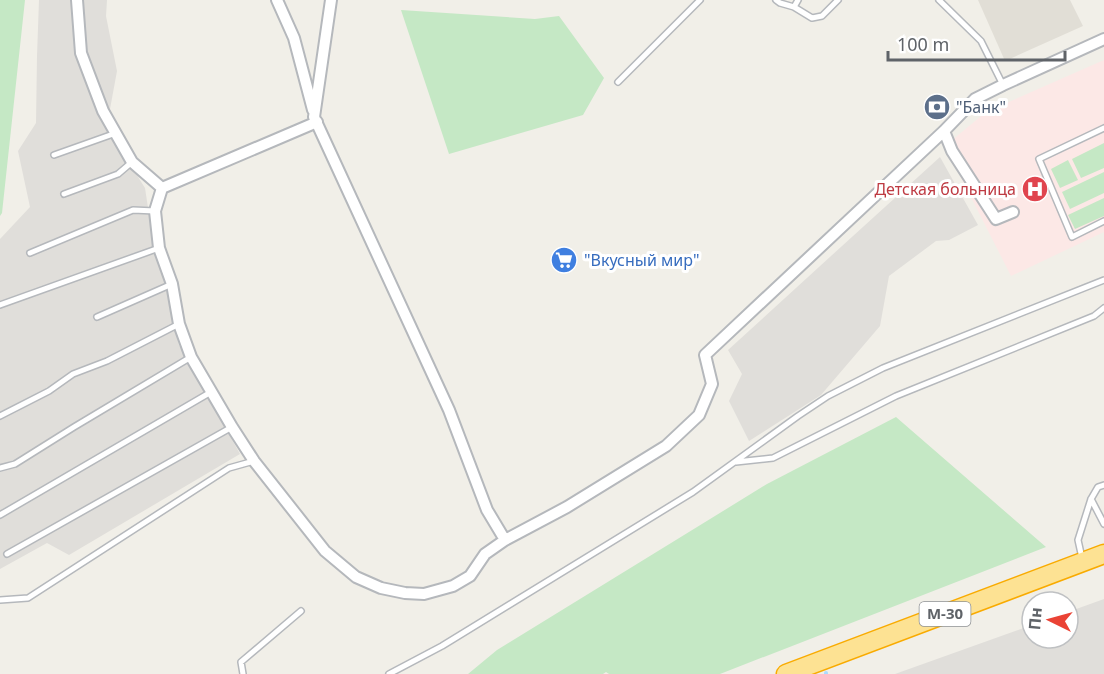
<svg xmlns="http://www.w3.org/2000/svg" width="1104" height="674" viewBox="0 0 1104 674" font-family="'Noto Sans',sans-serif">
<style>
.industrial{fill:#e0deda}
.education{fill:#e1ded6}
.medical{fill:#fce8e6}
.green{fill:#c5e8c5}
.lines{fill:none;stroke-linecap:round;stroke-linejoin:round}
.stream{stroke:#aadaff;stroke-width:4}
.lane-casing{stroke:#b5b8bc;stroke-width:8}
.street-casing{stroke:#b5b8bc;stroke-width:14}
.highway-casing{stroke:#f9ab00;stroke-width:21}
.lane{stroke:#fff;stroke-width:5}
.street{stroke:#fff;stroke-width:10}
.highway{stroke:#fde293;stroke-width:18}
.labels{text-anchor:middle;stroke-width:6;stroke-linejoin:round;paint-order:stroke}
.shield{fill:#fff;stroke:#8f9295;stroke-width:1.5}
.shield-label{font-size:15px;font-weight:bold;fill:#5f6368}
.service-label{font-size:16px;fill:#4e5e75;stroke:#fff;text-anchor:start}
.health-label{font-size:16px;fill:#be3a42;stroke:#fff;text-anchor:end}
.shop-label{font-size:16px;fill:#366cbe;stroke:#fff;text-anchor:start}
</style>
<rect width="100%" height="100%" fill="#f1efe8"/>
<path class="industrial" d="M 39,0 L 107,0 L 106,16 L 117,71 L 110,109 L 108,129 L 145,188 L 152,234 L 162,270 L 179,345 L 240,454 L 69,555 L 47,543 L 0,569 L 0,239 L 30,207 L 18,151 L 36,123 L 37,56 Z
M 940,157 L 978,225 L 949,240 L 936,241 L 889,276 L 880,326 L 821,395 L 749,441 L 729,401 L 742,374 L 728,350 L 831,256 Z
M 1104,599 L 1104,674 L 895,674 L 1032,625 L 1032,638 L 1068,638 L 1068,612 Z"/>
<path class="education" d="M 978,0 L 1070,0 L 1083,26 L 1005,61 Z"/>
<path class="medical" d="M 1104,60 L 1104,232 L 1011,276 L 945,146 L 986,112 Z"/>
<path class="green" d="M 0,0 L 25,0 L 2,213 L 0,216 Z
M 401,10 L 535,19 L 559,16 L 604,78 L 583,115 L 449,154 Z
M 1104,143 L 1104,168 L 1081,178 L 1072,159 Z
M 1068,160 L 1078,180 L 1060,188 L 1051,169 Z
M 1104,172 L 1104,193 L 1070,209 L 1062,192 Z
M 1104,198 L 1104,216 L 1075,229 L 1068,215 Z
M 896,417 L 1046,547 L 720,674 L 609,674 L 606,672 L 603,674 L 468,674 L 497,650 L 767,484 Z"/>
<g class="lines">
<path class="stream" d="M 826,673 L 826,674"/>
<defs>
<path id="lane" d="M 776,0 L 780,3 L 794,7 L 798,0
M 939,0 L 981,41 L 1003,85
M 794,7 L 812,18 L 822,16 L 838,0
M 618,82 L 700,0
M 1104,128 L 1039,159 L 1072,237 L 1104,221
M 54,155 L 116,133
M 64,194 L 118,174 L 132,162
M 30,253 L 133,210 L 155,211
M 0,305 L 159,248
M 97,317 L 172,284
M 0,416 L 49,391 L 73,374 L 107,361 L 179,324
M 736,462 L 773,458 L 896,396 L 1094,316 L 1104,308
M 0,468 L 15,464 L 74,427 L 191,357
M 1091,499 L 1104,524
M 0,515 L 211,392
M 7,554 L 232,427
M 1082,558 L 1078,540 L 1091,499 L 1098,487 L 1104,485
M 0,600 L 28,598 L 229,468 L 254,461
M 243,674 L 241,662 L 301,611
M 389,674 L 442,646 L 693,492 L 798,416 L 828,396 L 883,368 L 1104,280"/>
<path id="street" d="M 77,0 L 81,53 L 103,111 L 132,162 L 162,188 L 317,122
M 277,0 L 294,38 L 313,110
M 331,0 L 314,117 L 449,410 L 487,510 L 505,540
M 944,131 L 952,151 L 996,219 L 1013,212
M 162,188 L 155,211 L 159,248 L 172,284 L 179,324 L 191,357 L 232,427 L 254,461 L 325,551 L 356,577 L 381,588 L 405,593 L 424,594 L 453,586 L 470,576 L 485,554 L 505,540 L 567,507 L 666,446 L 699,415 L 712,384 L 705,355 L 944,131 L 975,99 L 1003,85 L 1104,39"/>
<path id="highway" d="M 786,674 L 1104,554"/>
</defs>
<use href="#lane" class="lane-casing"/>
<use href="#street" class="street-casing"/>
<use href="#highway" class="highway-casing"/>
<use href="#lane" class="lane"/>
<use href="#street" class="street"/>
<use href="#highway" class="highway"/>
</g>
<defs>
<symbol id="bank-disc" viewBox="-11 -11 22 22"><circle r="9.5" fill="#5c6f8a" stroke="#fff"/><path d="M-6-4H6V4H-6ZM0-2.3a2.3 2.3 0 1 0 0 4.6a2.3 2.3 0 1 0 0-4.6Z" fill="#fff"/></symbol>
<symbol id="hospital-disc" viewBox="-11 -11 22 22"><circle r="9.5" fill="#e0444e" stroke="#fff"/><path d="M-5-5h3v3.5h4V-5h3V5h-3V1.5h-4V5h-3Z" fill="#fff"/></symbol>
<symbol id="supermarket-disc" viewBox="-11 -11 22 22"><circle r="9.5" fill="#3f7fe0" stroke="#fff"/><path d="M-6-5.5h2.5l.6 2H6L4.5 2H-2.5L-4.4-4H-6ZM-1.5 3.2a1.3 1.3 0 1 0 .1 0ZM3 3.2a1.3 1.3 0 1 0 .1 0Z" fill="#fff"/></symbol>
</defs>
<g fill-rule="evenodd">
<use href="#bank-disc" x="922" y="92" width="30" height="30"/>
<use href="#hospital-disc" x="1020" y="174" width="30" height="30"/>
<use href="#supermarket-disc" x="549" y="245" width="30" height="30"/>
</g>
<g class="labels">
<rect class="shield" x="919.5" y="602" width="51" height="24" rx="4.5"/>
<g class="shield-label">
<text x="945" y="619">М-30</text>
</g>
<g class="service-label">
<text x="956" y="113">"Банк"</text>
</g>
<g class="health-label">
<text x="1016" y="195">Детская больница</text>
</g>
<g class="shop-label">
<text x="584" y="266">"Вкусный мир"</text>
</g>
</g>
<g transform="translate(1050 620) rotate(275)"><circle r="28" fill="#ffffff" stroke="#bfc1c3" stroke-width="1.5"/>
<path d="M0-4.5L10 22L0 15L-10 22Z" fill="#ea4335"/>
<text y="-9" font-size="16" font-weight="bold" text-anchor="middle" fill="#5f6368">Пн</text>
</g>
<path d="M888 51v9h177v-9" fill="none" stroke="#5f6368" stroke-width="3"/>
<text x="897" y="51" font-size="18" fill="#5f6368" stroke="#ffffff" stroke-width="4.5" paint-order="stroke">100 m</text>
</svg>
